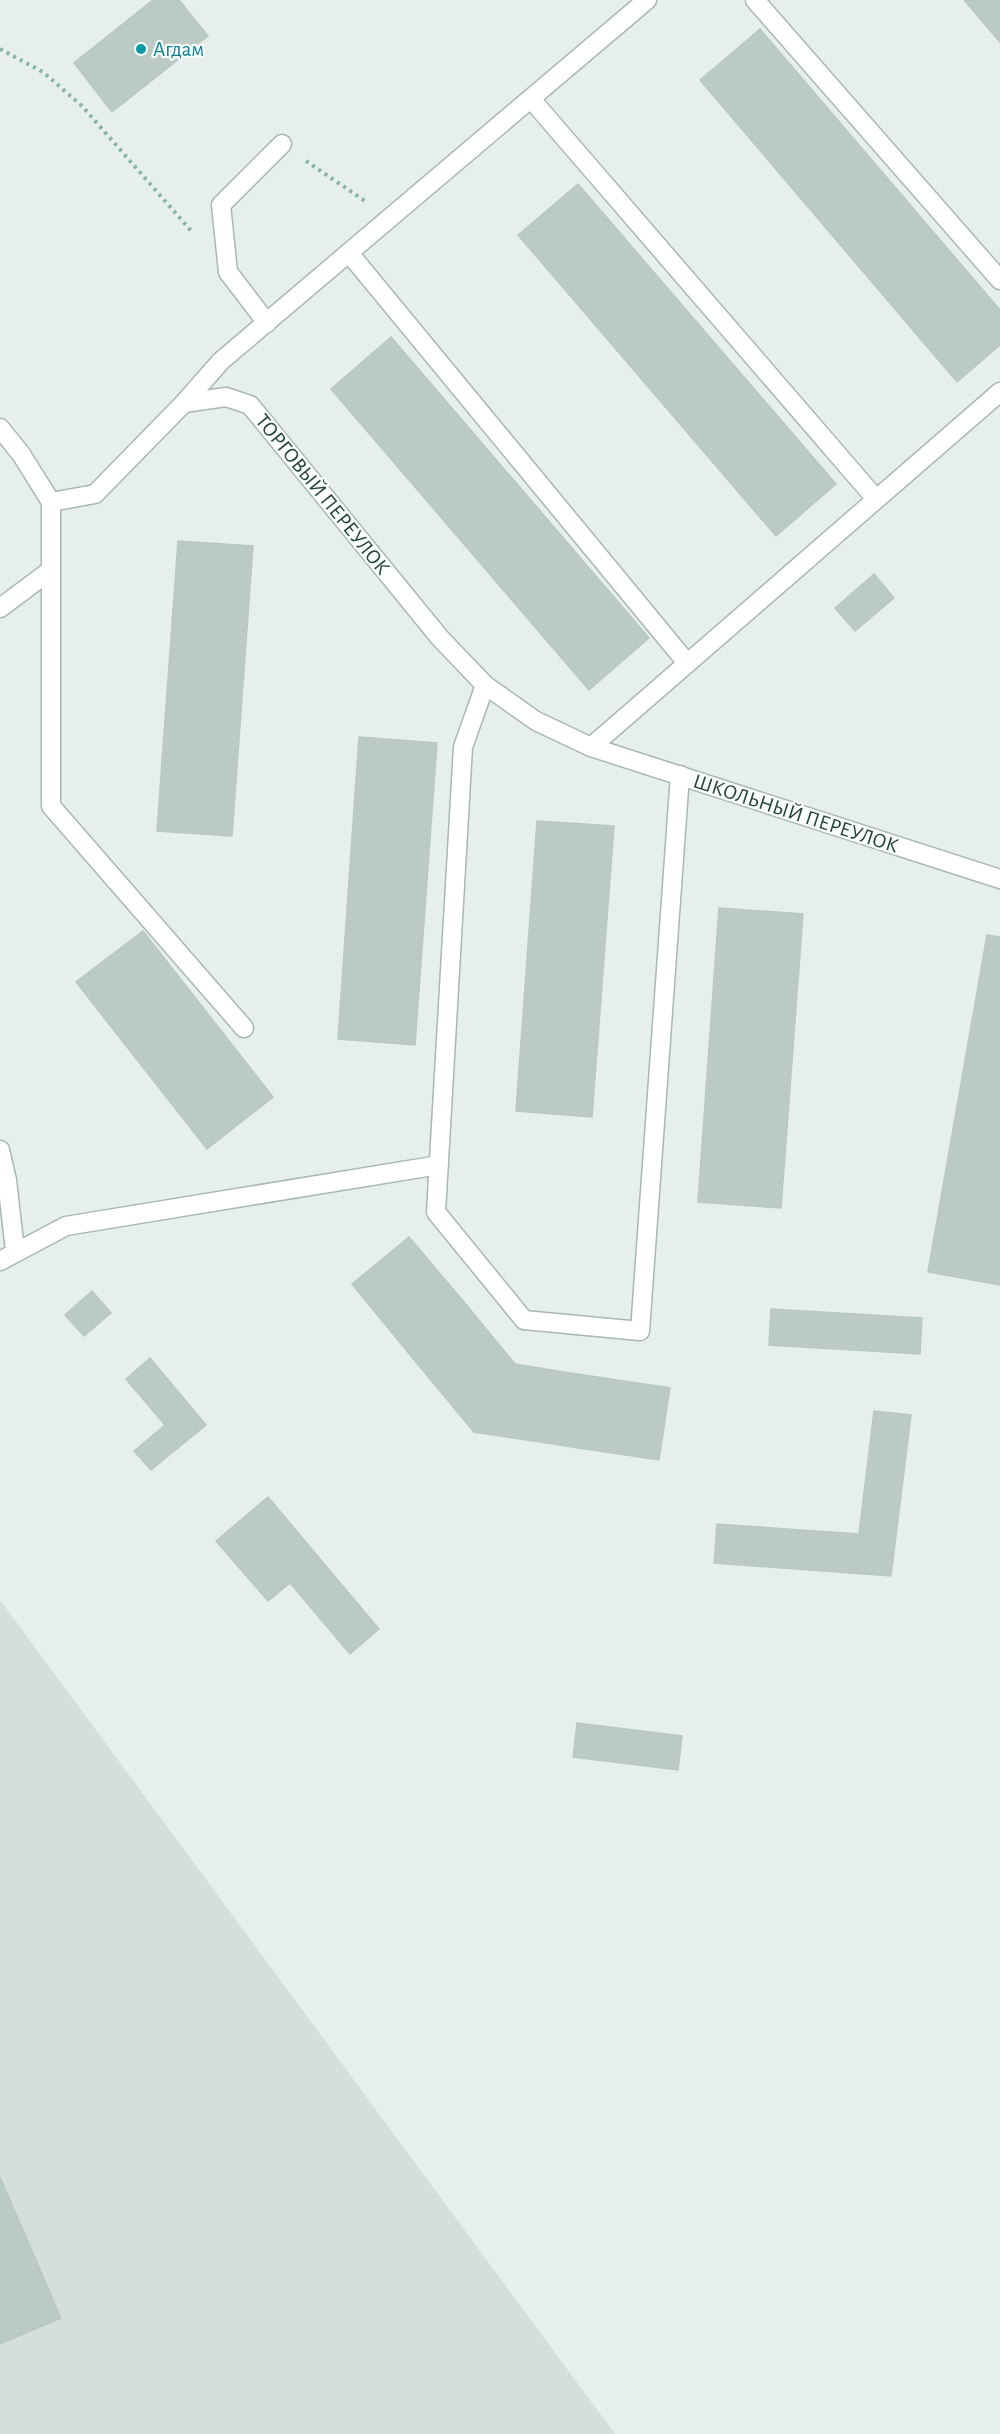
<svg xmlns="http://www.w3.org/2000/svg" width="1000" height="2434" viewBox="0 0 1000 2434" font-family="'Alegreya Sans',sans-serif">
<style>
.built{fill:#d4dfda}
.building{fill:#bbcac4;stroke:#b8c9c2;stroke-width:1.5}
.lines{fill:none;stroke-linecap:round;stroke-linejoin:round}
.lane-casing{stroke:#a8b8b2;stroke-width:21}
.street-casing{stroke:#a8b8b2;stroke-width:21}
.path{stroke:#86b3a5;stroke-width:4;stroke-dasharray:3 4.5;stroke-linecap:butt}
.lane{stroke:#fff;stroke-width:18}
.street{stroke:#fff;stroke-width:18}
.culture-dot{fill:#0f9aa8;stroke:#f7fbf9;stroke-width:2}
.labels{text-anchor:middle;stroke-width:4.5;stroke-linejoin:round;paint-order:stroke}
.culture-label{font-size:21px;fill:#0d838f;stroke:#f7fbf9;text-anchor:start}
.street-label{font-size:21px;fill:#24423a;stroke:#f7fbf9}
</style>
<rect width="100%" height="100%" fill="#e6efeb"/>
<path class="built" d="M 0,1600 L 615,2434 L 0,2434 Z"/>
<path class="building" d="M 153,0 L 179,0 L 208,36 L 112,112 L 74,63 Z
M 964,0 L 1000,0 L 1000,42 Z
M 760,29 L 1000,310 L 1000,345 L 957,382 L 700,80 Z
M 578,184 L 836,484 L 776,536 L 518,235 Z
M 391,337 L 649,638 L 589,690 L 331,389 Z
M 178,541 L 253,546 L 232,836 L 157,831 Z
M 874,574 L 894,598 L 855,631 L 835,608 Z
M 359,737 L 437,743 L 415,1045 L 338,1039 Z
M 537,821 L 614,826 L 592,1117 L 516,1111 Z
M 719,908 L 803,914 L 781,1208 L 698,1202 Z
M 143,931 L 273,1097 L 207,1149 L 76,982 Z
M 987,935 L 1000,937 L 1000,1285 L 928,1272 Z
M 409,1237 L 464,1302 L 406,1350 L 352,1284 Z
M 92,1291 L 111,1313 L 84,1336 L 65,1315 Z
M 464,1302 L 515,1364 L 577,1374 L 566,1446 L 474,1432 L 406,1350 Z
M 771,1309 L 922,1318 L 920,1354 L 769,1345 Z
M 150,1358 L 206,1425 L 151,1470 L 134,1451 L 165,1425 L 126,1379 Z
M 577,1374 L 670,1388 L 659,1460 L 566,1446 Z
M 874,1411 L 911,1415 L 891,1576 L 714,1563 L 717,1524 L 859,1534 Z
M 268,1497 L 379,1629 L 350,1654 L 290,1583 L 268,1601 L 216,1541 Z
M 577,1723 L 682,1736 L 678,1770 L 573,1757 Z
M 0,2177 L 61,2318 L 0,2344 Z"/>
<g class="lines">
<defs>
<path id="lane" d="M 755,0 L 1000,280
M 531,99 L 876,499
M 349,253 L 687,663
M 267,323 L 228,272 L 221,205 L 282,144
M 184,403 L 221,361 L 647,0
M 51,502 L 51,806 L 244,1028
M 0,608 L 51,570
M 485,685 L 463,747 L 436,1212 L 524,1320 L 640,1331 L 680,775
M 0,1150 L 7,1180 L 15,1251
M 0,1261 L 66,1226 L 439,1165"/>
<path id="street" d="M 0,428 L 21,454 L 51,502 L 95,494 L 184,403 L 226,397 L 250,405 L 440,638 L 485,685 L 536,721 L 591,747 L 1000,879
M 591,747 L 1000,392"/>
</defs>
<use href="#lane" class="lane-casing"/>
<use href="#street" class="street-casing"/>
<path class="path" d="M 0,49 L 43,72 L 82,106 L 193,233
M 306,161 L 365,201"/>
<use href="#lane" class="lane"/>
<use href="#street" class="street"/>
</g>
<circle class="culture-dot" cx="141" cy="49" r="6"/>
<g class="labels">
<g class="culture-label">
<text x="153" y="56">Агдам</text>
</g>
<g class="street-label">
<text transform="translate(323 494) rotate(51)" y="7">ТОРГОВЫЙ ПЕРЕУЛОК</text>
<text transform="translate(796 813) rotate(18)" y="7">ШКОЛЬНЫЙ ПЕРЕУЛОК</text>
</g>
</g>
</svg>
